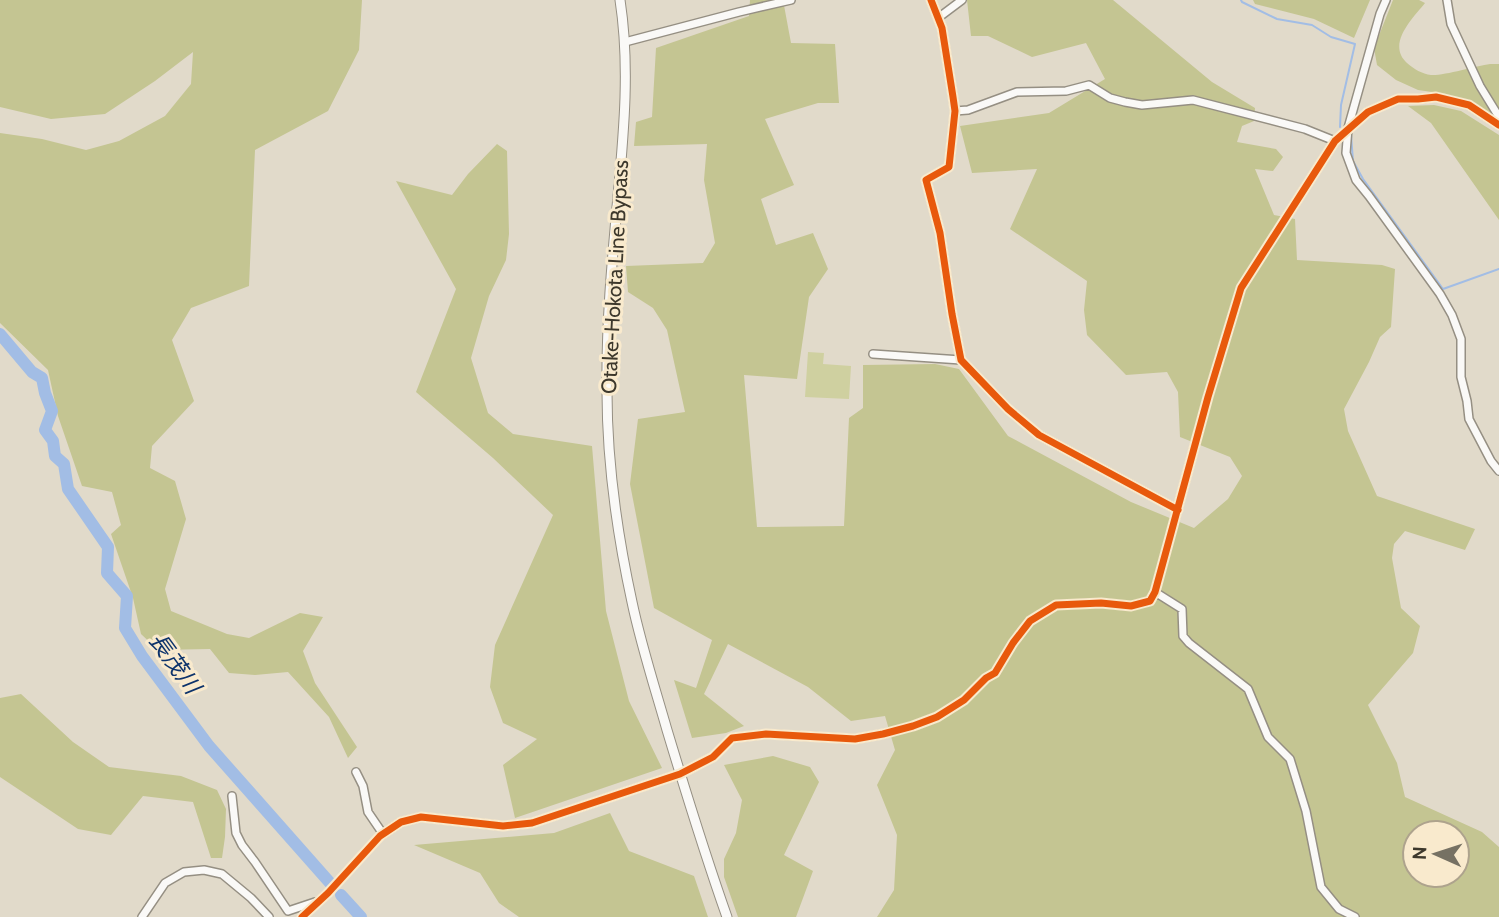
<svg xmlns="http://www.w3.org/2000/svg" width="1499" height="917" viewBox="0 0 1499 917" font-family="Cabin,'Noto Sans JP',sans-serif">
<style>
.green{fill:#cfd0a0}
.forest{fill:#c4c592;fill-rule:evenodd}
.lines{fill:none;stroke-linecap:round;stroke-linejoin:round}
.stream{stroke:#a2bde5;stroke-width:2}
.river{stroke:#a2bde5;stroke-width:12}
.minor-casing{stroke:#958f83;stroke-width:10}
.major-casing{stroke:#958f83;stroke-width:11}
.minor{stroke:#faf9f7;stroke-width:7}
.major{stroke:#faf9f7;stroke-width:9}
.cycleway-casing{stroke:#f9eacd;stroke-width:11}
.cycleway{stroke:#e8590c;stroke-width:7}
.labels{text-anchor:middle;stroke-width:6;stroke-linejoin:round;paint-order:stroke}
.street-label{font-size:21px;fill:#3d382c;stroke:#f9eacd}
.water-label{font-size:23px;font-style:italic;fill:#0d336b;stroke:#f9eacd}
</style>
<rect width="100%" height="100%" fill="#e1daca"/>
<path class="green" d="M 808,352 L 824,353 L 823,364 L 851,366 L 849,399 L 805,397 Z"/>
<path class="forest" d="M 0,0 L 362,0 L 359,50 L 328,111 L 255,150 L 249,286 L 191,308 L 172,340 L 194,401 L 152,446 L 150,468 L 175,481 L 186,519 L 165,589 L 171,611 L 227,634 L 249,638 L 300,613 L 323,617 L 303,651 L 315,683 L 357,747 L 348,758 L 329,717 L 288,672 L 255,675 L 229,673 L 210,649 L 158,650 L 141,634 L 133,598 L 111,534 L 121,525 L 112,492 L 82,486 L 58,416 L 48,370 L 0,323 L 0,133 L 42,139 L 86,150 L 119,141 L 165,116 L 191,84 L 193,52 L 155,81 L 105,114 L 51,119 L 0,107 Z
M 750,0 L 783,0 L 791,43 L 835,44 L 839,103 L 818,103 L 765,119 L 794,185 L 761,199 L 776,245 L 813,233 L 828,269 L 809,297 L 797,379 L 744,375 L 757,527 L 844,526 L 849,418 L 863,408 L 863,365 L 935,364 L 959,369 L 1008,436 L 1131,502 L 1194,528 L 1228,499 L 1242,476 L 1230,457 L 1180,437 L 1178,392 L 1167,372 L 1126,375 L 1087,335 L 1084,310 L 1087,281 L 1010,229 L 1037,169 L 972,173 L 960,126 L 1049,113 L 1105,79 L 1086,43 L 1032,57 L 988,36 L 971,36 L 967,0 L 1113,0 L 1212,82 L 1255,108 L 1254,121 L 1242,126 L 1237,142 L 1276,149 L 1283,157 L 1273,171 L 1255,169 L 1274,215 L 1295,219 L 1297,260 L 1382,265 L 1395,269 L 1391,327 L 1380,337 L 1369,362 L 1344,409 L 1348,431 L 1377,496 L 1475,529 L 1465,550 L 1405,531 L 1394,544 L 1392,558 L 1401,608 L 1420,626 L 1413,653 L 1368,705 L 1397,763 L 1405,797 L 1482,832 L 1499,847 L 1499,917 L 877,917 L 894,890 L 897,835 L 877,785 L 895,750 L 885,716 L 851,721 L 808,687 L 728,644 L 704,694 L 744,726 L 726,733 L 692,738 L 674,680 L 696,688 L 712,640 L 654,608 L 630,484 L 638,419 L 685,412 L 667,330 L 653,308 L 628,292 L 626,266 L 703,263 L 715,243 L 704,180 L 707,144 L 634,146 L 636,122 L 652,117 L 656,48 L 749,16 ZM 1415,833 L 1457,833 L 1457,875 L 1415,875 Z
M 1253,0 L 1370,0 L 1354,38 L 1314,19 L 1255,4 Z
M 1393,0 L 1419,0 L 1425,3 C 1413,18 1386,44 1407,63 C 1414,69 1422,74 1431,75 C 1443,76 1476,66 1490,64 L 1499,64 L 1499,117 L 1446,94 L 1418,90 L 1396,80 L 1377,65 L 1374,48 Z
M 1434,105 L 1461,111 L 1499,135 L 1499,220 L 1431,123 L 1408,106 Z
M 497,144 L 507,151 L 509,234 L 506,260 L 489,296 L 471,358 L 488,413 L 513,434 L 592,446 L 606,611 L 629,701 L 662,768 L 515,818 L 503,765 L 537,739 L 503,723 L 490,687 L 495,645 L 553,515 L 493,458 L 416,392 L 456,289 L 396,181 L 452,195 L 468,174 Z
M 21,694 L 73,742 L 109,767 L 181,776 L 217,790 L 226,809 L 225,837 L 222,858 L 211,858 L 193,802 L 143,796 L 111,835 L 78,829 L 0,777 L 0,698 Z
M 773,756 L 810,767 L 819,782 L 784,855 L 813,871 L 796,917 L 738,917 L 724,877 L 724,859 L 736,833 L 742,800 L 724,765 Z
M 610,813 L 629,851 L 694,876 L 708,917 L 519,917 L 499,903 L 480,873 L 414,845 L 554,833 Z"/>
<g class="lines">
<path class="stream" d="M 1241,0 L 1242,2 L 1277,19 L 1312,25 L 1331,37 L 1355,44 L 1341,105 L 1340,127
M 1351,135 L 1353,161 L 1363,179 L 1443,289 L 1499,269"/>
<path class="river" d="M 0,334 L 32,372 L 42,378 L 45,393 L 52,411 L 45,430 L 53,441 L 55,456 L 64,464 L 68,489 L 108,547 L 107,573 L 127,596 L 125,628 L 142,656 L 209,746 L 331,884
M 341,895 L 361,917"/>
<defs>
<path id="minor" d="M 931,0 L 942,28 L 953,97 L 955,111 L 949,167 L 926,180 L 940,233 L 952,314 L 961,360 L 1008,409 L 1039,435 L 1178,510
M 1386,0 L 1380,14 L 1348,128 L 1346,153 L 1356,180 L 1369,196 L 1440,294 L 1452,315 L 1461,339 L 1461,377 L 1467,401 L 1469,419 L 1491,461 L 1499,471
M 1447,0 L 1451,24 L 1480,86 L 1499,117
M 938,18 L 962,0
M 625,42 L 739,12 L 791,0
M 955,111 L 968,110 L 1017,92 L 1066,91 L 1089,85 L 1110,98 L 1125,102 L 1142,105 L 1193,100 L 1305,129 L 1335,141
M 873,354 L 961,360
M 1155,592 L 1182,609 L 1183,636 L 1189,643 L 1248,689 L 1268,737 L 1290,759 L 1306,811 L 1321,887 L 1339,909 L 1355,917
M 356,772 L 363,786 L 368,812 L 383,834
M 232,796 L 236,833 L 242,845 L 255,862 L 288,911 L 315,902
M 142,917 L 165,883 L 184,872 L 204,870 L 222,874 L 251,898 L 269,917
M 302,917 L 328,893 L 380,836 L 401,822 L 421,817 L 503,826 L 532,823 L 680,774 L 713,757 L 732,738 L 766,734 L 855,739 L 883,734 L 913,726 L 937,717 L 964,700 L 986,678 L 995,673 L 1013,643 L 1030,621 L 1056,605 L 1101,603 L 1131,606 L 1150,601 L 1155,592 L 1208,397 L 1241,288 L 1335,141 L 1368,112 L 1398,99 L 1418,99 L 1436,97 L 1469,105 L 1499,125"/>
<path id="major" d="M 620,0 C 630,65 624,130 618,196 C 612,261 606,326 607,392 C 607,462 617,533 632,602 C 641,645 655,688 667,730 C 686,793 705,855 727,917"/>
</defs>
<use href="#minor" class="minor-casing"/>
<use href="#major" class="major-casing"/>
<use href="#minor" class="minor"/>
<use href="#major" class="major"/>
<defs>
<path id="cycleway" d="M 931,0 L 942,28 L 953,97 L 955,111 L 949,167 L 926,180 L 940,233 L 952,314 L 961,360 L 1008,409 L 1039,435 L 1178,510
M 302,917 L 328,893 L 380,836 L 401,822 L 421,817 L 503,826 L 532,823 L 680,774 L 713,757 L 732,738 L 766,734 L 855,739 L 883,734 L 913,726 L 937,717 L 964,700 L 986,678 L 995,673 L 1013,643 L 1030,621 L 1056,605 L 1101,603 L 1131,606 L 1150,601 L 1155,592 L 1208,397 L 1241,288 L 1335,141 L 1368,112 L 1398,99 L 1418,99 L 1436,97 L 1469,105 L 1499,125"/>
</defs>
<use href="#cycleway" class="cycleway-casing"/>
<use href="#cycleway" class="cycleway"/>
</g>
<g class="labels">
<g class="street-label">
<text transform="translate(615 277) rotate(-87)" y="7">Otake-Hokota Line Bypass</text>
</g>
<g class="water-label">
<text transform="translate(175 663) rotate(54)" y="8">長茂川</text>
</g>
</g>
<g transform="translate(1436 854) rotate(273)"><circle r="33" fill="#f9eacd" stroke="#aea38d" stroke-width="2"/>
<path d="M0-5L12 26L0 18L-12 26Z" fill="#767163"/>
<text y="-10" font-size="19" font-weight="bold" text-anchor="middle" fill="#3d382c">N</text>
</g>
</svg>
